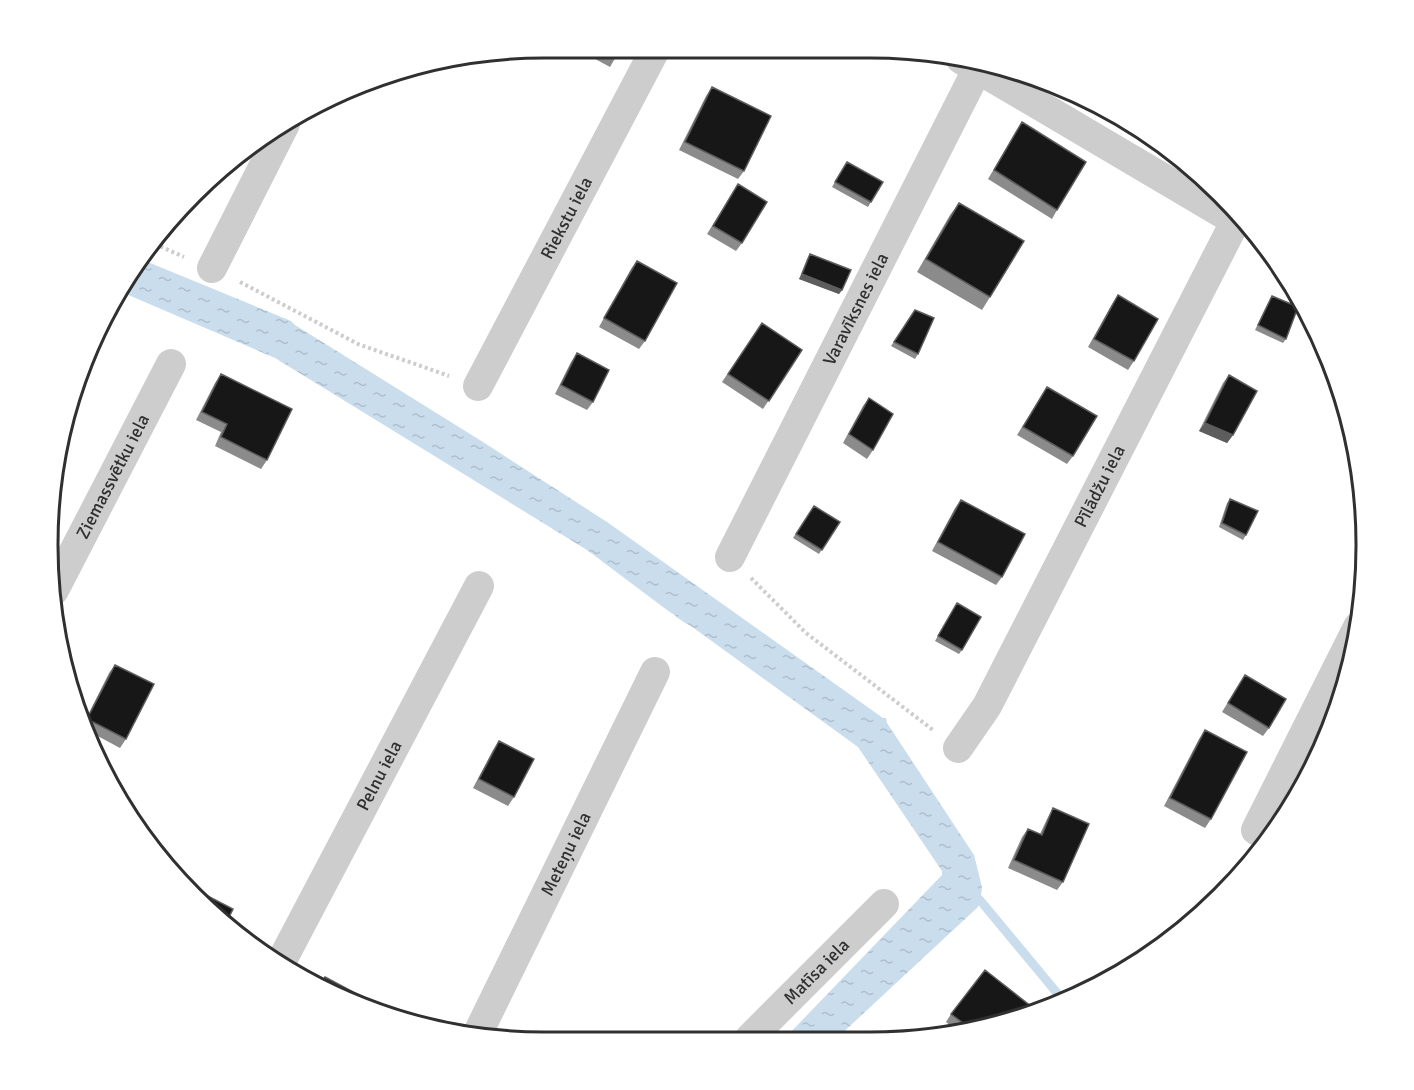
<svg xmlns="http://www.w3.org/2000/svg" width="1414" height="1090" viewBox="0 0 1414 1090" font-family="Signika,sans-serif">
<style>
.water{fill:url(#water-ripples)}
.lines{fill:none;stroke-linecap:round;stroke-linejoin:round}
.stream{stroke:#cadded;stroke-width:9}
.path{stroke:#cdcdcd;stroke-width:4;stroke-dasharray:3 3;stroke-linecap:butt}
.street{stroke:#cdcdcd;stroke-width:30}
.wall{fill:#8b8b8b}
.shaded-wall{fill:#5d5d5d}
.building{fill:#171717;stroke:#5d5d5d;stroke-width:1.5}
.labels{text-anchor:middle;stroke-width:6;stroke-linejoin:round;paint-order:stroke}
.street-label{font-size:18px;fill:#303030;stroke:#fff}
.rim{fill:none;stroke:#303030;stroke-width:3}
</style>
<defs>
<pattern id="water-ripples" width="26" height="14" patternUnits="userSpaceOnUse" patternTransform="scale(1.5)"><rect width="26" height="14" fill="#cadded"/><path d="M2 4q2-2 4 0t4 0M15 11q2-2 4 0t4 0" fill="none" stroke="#aebecc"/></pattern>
</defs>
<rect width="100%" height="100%" fill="#fff"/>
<path class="water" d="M 143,260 L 291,321 L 295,325 L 483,442 L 607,522 L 883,718 L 886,718 L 887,723 L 974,855 L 982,887 C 982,894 979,900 978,907 L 837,1038 L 785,1038 L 942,875 L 942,871 L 858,747 L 691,626 C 682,622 675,615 667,610 L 587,550 L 275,358 L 119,291 Z"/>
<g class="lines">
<path class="stream" d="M 979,899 L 1062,999"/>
<path class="path" d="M 155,244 L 184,257
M 240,282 L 358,344 L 449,376
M 751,578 L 806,633 L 933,730"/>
<g class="street">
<path d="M 961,59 L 1239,223"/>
<path d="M 212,268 L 285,124"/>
<path id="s1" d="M 478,386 L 656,48"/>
<path id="s2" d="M 730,557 L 981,62"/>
<path id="s3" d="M 54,590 L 171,364"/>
<path id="s4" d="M 958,748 L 987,706 L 1236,220"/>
<path d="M 1256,830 L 1358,627"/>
<path id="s5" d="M 280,964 L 479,586"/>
<path id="s6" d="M 476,1037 L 655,672"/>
<path id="s7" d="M 750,1038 L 884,904"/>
</g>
</g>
<path class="wall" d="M 575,48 L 621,48 L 610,67 Z
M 712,87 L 744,171 L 738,179 L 679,150 L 706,96 Z
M 1022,122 L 1057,210 L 1052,219 L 988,179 Z
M 847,162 L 883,182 L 868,207 L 832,187 Z
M 738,184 L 742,243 L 736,251 L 707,234 Z
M 959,203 L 990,297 L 982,310 L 917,272 L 950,215 Z
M 810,254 L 842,290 L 839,294 L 799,279 L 807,259 Z
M 637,261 L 645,341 L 639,349 L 599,327 L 631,269 Z
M 1118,295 L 1134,361 L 1128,370 L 1088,347 L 1112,304 Z
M 1272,296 L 1286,339 L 1283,343 L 1255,330 Z
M 915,310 L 918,354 L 915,359 L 891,346 Z
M 762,323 L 802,350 L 763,409 L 722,382 Z
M 577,353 L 593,402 L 587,410 L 555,394 L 571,362 Z
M 221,374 L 267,460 L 261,469 L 215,446 L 221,432 L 196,420 L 215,383 Z
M 1229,375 L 1233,435 L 1227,443 L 1199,431 L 1223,383 Z
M 1047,387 L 1073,456 L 1067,464 L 1017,435 Z
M 869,398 L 873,450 L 867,459 L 843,443 L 863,406 Z
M 1230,499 L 1246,535 L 1243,540 L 1219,527 L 1227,503 Z
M 961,500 L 1002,577 L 996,585 L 932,551 L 955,508 Z
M 814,506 L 840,522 L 819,554 L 793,538 Z
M 957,603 L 962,650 L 959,654 L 935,641 Z
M 115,665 L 126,739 L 120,748 L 92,733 L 86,719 L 109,673 Z
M 1245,675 L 1269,728 L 1263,736 L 1222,712 Z
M 1205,730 L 1211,819 L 1205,828 L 1164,806 L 1199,739 Z
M 499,741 L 514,797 L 508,806 L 473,788 L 493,750 Z
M 1053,808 L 1063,882 L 1057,890 L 1008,868 L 1022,837 L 1028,829 L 1040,834 L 1048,817 Z
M 951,1014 L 1029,1016 L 958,1032 L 946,1022 Z"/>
<path class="shaded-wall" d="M 802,274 L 842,290 L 839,294 L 799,279 Z
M 1205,423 L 1233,435 L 1227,443 L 1199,431 Z"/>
<path class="building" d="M 597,48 L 621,48 L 616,58 Z
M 712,87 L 771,116 L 744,171 L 685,142 Z
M 1022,122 L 1086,162 L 1057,210 L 994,170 Z
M 847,162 L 883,182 L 871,202 L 835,182 Z
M 738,184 L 767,202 L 742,243 L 713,226 Z
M 959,203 L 1024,241 L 990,297 L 926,259 Z
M 810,254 L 851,270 L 842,290 L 802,274 Z
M 637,261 L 677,283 L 645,341 L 604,318 Z
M 1118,295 L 1158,319 L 1134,361 L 1094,339 Z
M 1272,296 L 1298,307 L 1286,339 L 1258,325 Z
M 915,310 L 934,318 L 918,354 L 894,342 Z
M 762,323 L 802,350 L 769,401 L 728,374 Z
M 577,353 L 609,370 L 593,402 L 561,385 Z
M 221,374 L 292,409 L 267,460 L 221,437 L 227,424 L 202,412 Z
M 1229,375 L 1257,391 L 1233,435 L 1205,423 Z
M 1047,387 L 1097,416 L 1073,456 L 1023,427 Z
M 869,398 L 893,414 L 873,450 L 849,434 Z
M 1230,499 L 1258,511 L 1246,535 L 1222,523 Z
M 961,500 L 1025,534 L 1002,577 L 938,542 Z
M 814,506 L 840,522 L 822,550 L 796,534 Z
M 957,603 L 981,617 L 962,650 L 938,636 Z
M 115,665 L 154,684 L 126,739 L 87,719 Z
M 1245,675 L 1286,699 L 1269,728 L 1228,703 Z
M 1205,730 L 1247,752 L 1211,819 L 1170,798 Z
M 499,741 L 534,759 L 514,797 L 479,779 Z
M 1053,808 L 1089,824 L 1063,882 L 1014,860 L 1028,829 L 1042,835 Z
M 198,891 L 233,909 L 226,923 L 195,898 Z
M 985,970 L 1037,1011 L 1029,1016 L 971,1029 L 951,1014 Z
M 325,977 L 396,1015 L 355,1004 L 320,986 Z"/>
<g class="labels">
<g class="street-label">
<text dy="6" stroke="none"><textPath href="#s1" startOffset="190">Riekstu iela</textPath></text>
<text dy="6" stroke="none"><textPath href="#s2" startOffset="278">Varavīksnes iela</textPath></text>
<text dy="6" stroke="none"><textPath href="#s3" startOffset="128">Ziemassvētku iela</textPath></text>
<text dy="6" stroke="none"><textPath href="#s4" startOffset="298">Pīlādžu iela</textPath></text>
<text dy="6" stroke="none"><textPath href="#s5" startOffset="213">Pelnu iela</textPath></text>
<text dy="6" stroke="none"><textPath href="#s6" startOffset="204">Meteņu iela</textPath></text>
<text dy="6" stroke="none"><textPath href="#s7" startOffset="94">Matīsa iela</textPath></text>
</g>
</g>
<path d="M0 0H1414V1090H0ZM544 58H870A486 486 0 0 1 1356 544V546A486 486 0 0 1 870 1032H544A486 486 0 0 1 58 546V544A486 486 0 0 1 544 58Z" fill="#fff" fill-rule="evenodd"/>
<path class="rim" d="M544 58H870A486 486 0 0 1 1356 544V546A486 486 0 0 1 870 1032H544A486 486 0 0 1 58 546V544A486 486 0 0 1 544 58Z"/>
</svg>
